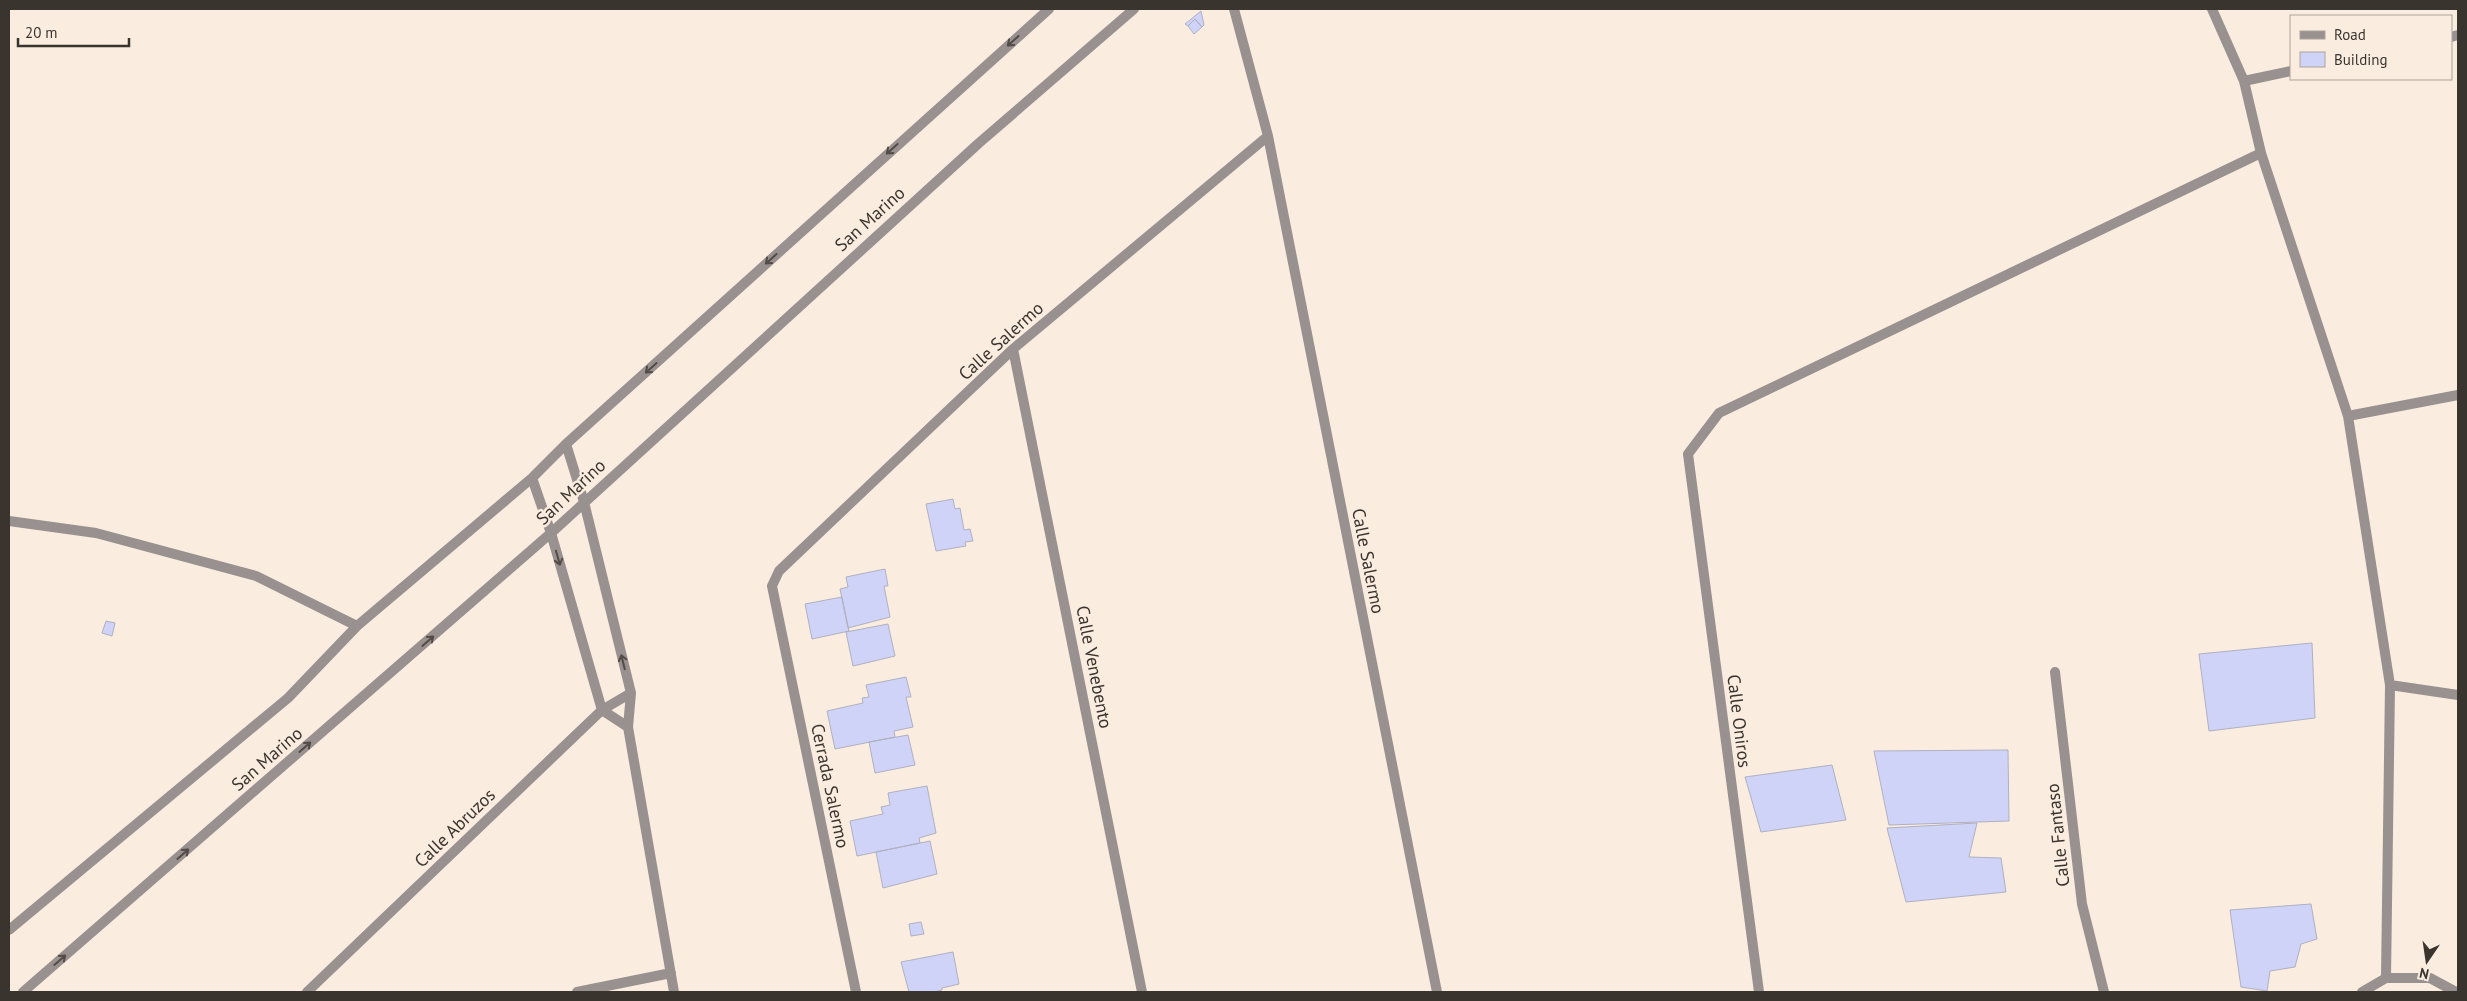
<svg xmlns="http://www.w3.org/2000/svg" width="2467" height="1001" viewBox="0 0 2467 1001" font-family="'PT Sans',sans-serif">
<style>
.building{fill:#d0d3f8;stroke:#afb0c1}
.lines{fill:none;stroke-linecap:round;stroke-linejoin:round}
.street{stroke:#99918f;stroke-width:10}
.oneway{stroke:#524b47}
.labels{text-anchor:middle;stroke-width:5;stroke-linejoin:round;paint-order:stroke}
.street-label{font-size:18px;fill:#3a342f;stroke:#faecdf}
</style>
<rect width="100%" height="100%" fill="#faecdf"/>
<path class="building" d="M 1201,11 L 1204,25 L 1202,27 L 1195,19 L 1188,26 L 1185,24 Z
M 1195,19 L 1202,27 L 1194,34 L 1188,26 Z
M 953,499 L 955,509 L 960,508 L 964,530 L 970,529 L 973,541 L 965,542 L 966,546 L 936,551 L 926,504 Z
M 885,569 L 888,586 L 884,586 L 890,617 L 848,628 L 840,589 L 848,587 L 846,577 Z
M 842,597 L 849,631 L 812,639 L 805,604 Z
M 106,621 L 115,623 L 112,636 L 102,633 Z
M 888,624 L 895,656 L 853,666 L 846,632 Z
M 2312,643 L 2315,718 L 2209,731 L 2199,654 Z
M 906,677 L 911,697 L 906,697 L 913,727 L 894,731 L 895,737 L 835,749 L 827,711 L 863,703 L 862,698 L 869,697 L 866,685 Z
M 908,735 L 915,765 L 875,773 L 869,742 Z
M 2008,750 L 2009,821 L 1889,825 L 1874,751 Z
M 1832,765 L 1846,820 L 1761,832 L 1745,777 Z
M 927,786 L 936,833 L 919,838 L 920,843 L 857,856 L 850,821 L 883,814 L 881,807 L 890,805 L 888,793 Z
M 1977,823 L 1969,857 L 2001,858 L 2006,892 L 1906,902 L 1887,828 Z
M 930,841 L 937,874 L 883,888 L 876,852 Z
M 2311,904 L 2317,939 L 2301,944 L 2295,967 L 2270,971 L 2267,991 L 2241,987 L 2230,910 Z
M 921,922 L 924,934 L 911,936 L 909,924 Z
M 953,952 L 959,984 L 942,988 L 942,990 L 934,992 L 909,992 L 901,962 Z"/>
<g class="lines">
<path class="street" d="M 1234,9 L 1268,136 L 1437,992
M 2212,9 L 2244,81 L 2261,153 L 2348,416 L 2390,685 L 2386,978
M 2451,37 L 2458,35
M 2244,81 L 2291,71
M 1013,349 L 1142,992
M 2348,416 L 2458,395
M 566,444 L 584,502 L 631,693 L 628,727 L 674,992
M 532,478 L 551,533 L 602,710 L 628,727
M 9,521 L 96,533 L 256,576 L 357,626
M 2055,672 L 2082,904 L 2104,992
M 2390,685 L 2458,695
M 9,930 L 288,698 L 357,626 L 532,478 L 566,444 L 1049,9
M 23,992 L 551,533 L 979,143 L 1134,9
M 307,992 L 602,710 L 631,693
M 577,992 L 671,973
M 856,992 L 772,586 L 779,571 L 1013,349 L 1268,136
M 1759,992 L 1688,454 L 1719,413 L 2261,153
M 2362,992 L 2386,978 L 2430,978 L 2456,992"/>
</g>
<defs><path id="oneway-shaft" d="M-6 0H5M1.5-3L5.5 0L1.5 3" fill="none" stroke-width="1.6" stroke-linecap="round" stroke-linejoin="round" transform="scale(1.25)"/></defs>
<g class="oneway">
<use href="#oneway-shaft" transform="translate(1013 41) rotate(138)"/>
<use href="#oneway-shaft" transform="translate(892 149) rotate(138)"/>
<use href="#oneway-shaft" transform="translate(771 259) rotate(138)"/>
<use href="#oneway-shaft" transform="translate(651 368) rotate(138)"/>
<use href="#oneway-shaft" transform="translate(558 558) rotate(74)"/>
<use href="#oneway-shaft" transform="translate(428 641) rotate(-41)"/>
<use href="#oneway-shaft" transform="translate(623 662) rotate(-104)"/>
<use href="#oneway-shaft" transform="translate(305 747) rotate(-41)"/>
<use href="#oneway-shaft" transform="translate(183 854) rotate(-41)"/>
<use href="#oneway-shaft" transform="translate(60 960) rotate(-41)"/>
</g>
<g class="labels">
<g class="street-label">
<text transform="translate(870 219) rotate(-42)" y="6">San Marino</text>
<text transform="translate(1001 341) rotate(-42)" y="6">Calle Salermo</text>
<text transform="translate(571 492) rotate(-43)" y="6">San Marino</text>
<text transform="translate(1368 561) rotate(79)" y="6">Calle Salermo</text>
<text transform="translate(1094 667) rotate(79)" y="6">Calle Venebento</text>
<text transform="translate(1739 721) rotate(83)" y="6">Calle Oniros</text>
<text transform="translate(267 759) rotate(-41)" y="6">San Marino</text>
<text transform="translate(830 786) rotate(78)" y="6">Cerrada Salermo</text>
<text transform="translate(455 828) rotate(-44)" y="6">Calle Abruzos</text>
<text transform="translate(2058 835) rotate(-96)" y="6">Calle Fantaso</text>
</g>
</g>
<rect width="2467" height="1001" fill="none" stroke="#3a342f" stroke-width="20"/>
<rect x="2290" y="15" width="162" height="65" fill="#faecdf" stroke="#ada299"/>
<rect x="2300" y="31" width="25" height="8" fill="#99918f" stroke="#ada299"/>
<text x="2334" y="40" font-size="15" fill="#3a342f">Road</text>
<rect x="2300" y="52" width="25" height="15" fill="#d0d3f8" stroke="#ada299"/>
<text x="2334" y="65" font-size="15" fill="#3a342f">Building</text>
<g transform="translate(2427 961) rotate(193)" stroke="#faecdf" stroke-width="4" paint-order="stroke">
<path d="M0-4L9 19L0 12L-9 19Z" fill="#3a342f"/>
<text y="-8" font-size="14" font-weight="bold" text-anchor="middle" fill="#3a342f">N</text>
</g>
<path d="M18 38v8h111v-8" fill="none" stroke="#3a342f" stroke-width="2.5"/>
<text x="25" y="38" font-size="15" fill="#3a342f" stroke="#faecdf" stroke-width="4" paint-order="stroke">20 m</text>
</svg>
